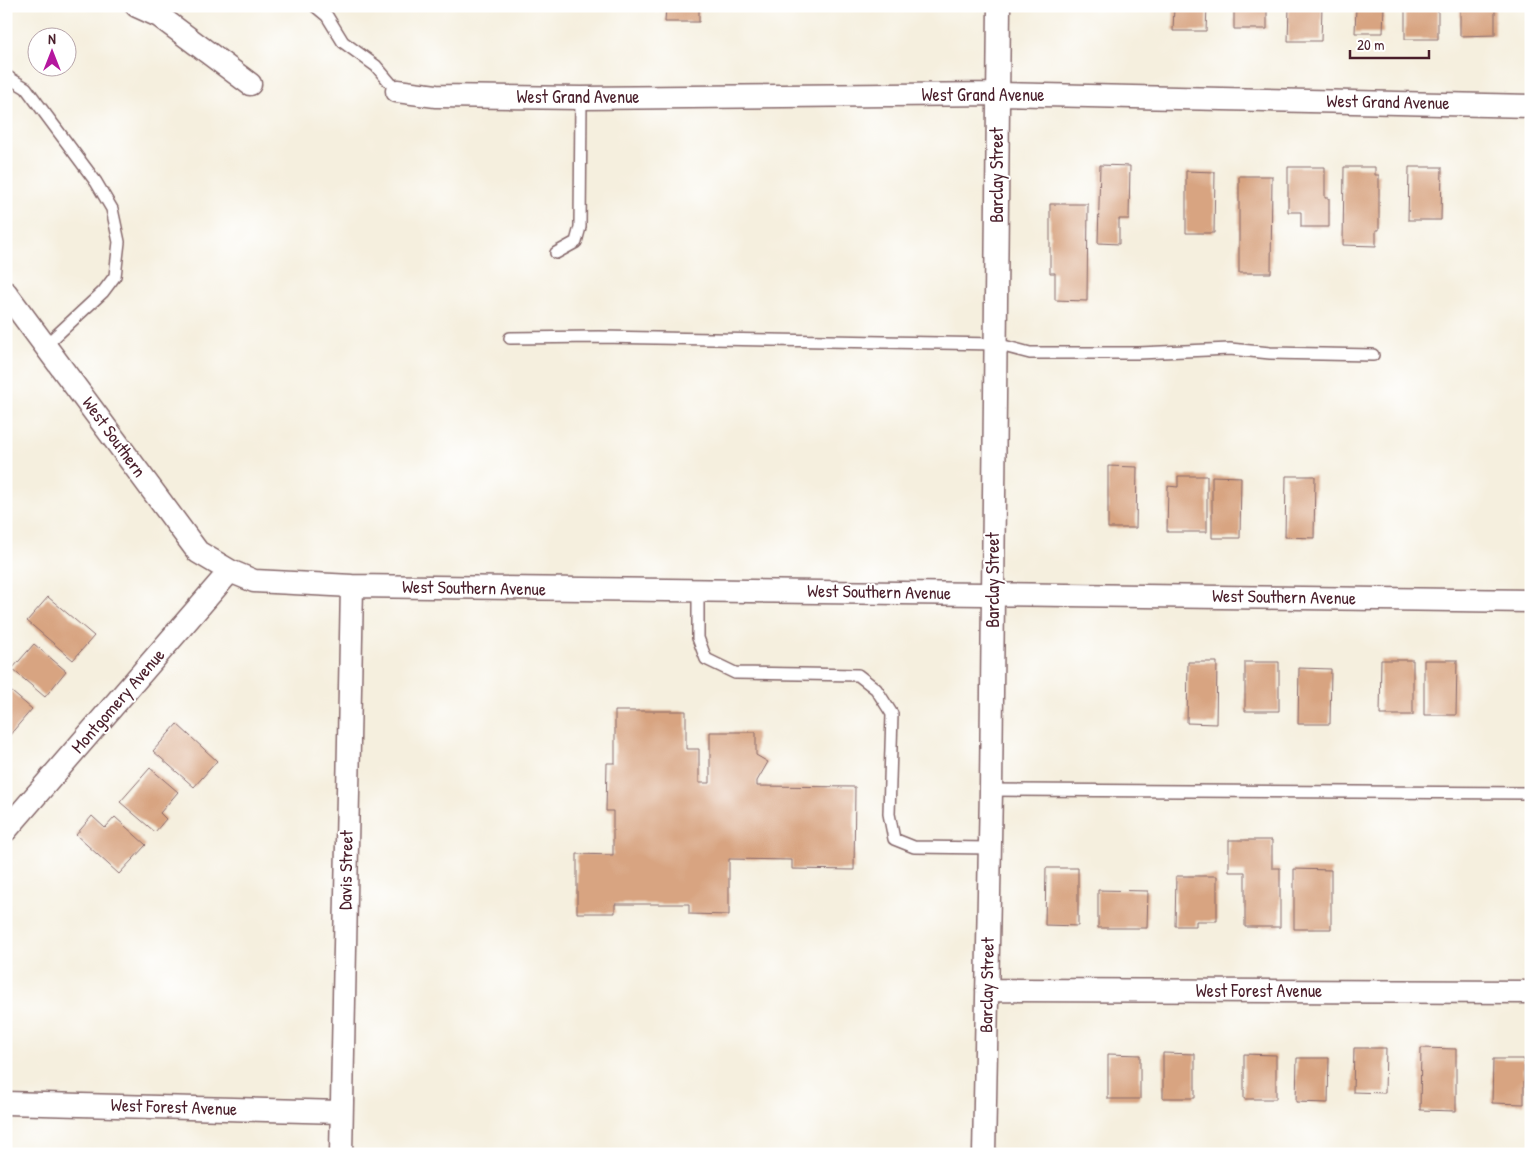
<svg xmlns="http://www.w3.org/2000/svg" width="1537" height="1160" viewBox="0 0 1537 1160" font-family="'Patrick Hand',sans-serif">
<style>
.building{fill:#d8a481}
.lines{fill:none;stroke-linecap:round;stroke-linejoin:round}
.service-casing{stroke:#86686a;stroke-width:14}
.minor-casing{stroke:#86686a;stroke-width:25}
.service{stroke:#fff;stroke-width:11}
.minor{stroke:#fff;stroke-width:22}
.labels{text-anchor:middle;stroke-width:4;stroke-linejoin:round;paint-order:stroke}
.street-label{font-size:18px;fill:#4a1f2b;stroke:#fff}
</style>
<rect width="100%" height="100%" fill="#fff"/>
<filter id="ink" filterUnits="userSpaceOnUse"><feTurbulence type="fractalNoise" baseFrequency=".02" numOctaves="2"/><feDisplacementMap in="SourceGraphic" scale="10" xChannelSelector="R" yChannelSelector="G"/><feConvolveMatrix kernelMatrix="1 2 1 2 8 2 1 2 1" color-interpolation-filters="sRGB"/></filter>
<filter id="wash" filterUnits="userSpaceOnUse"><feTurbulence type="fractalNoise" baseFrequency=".0096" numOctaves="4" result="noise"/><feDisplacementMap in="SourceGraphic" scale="20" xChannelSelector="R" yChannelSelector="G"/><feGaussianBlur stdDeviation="1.12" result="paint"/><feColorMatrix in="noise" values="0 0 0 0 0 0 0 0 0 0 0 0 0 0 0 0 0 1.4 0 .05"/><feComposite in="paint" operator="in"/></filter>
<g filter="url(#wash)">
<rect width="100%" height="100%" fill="#f5efde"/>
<g id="blocks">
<path class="building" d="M 666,6 L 699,6 L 699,22 L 665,22 Z
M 1174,6 L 1207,6 L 1206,31 L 1173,31 Z
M 1234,6 L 1267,6 L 1267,29 L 1234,29 Z
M 1289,6 L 1322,6 L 1321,41 L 1288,41 Z
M 1356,6 L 1384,6 L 1383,33 L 1355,33 Z
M 1405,6 L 1438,6 L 1438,39 L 1405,39 Z
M 1460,6 L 1495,6 L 1495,35 L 1460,36 Z
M 1100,165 L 1130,166 L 1129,219 L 1119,219 L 1119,244 L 1098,243 Z
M 1288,167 L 1325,167 L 1325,198 L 1329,198 L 1329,227 L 1301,227 L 1301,212 L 1288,212 Z
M 1344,167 L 1375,167 L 1375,175 L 1379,175 L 1379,230 L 1376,230 L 1376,246 L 1343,245 Z
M 1409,167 L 1442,167 L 1441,220 L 1408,220 Z
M 1186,171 L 1215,172 L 1214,233 L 1186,233 Z
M 1239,176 L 1272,176 L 1271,273 L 1239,273 Z
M 1050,204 L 1088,204 L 1087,301 L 1055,300 L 1055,273 L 1050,273 Z
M 1108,466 L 1137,467 L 1136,528 L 1108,528 Z
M 1178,476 L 1207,476 L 1207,532 L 1167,532 L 1168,486 L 1178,487 Z
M 1212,476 L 1241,477 L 1240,538 L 1212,538 Z
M 1286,476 L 1315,476 L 1314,538 L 1285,537 Z
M 48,597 L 94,636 L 73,660 L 27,621 Z
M 34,644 L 66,671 L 45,697 L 12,669 Z
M 1381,660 L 1413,660 L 1413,715 L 1380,715 Z
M 1424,660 L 1457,660 L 1456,715 L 1424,715 Z
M 1188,662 L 1217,662 L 1216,724 L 1187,723 Z
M 1245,662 L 1279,662 L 1279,711 L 1245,711 Z
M 1299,668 L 1331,669 L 1330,724 L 1298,724 Z
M 6,687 L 32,709 L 8,737 L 6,735 Z
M 615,711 L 686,711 L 686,749 L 699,749 L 699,783 L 710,783 L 710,732 L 756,732 L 756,755 L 768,762 L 757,781 L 757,786 L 855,787 L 854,870 L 792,869 L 792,860 L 729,859 L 729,915 L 689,914 L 689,904 L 615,904 L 615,913 L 577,913 L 577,854 L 613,855 L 613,811 L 606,811 L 607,763 L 615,763 Z
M 177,724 L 217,761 L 194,787 L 153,751 Z
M 150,768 L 178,792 L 160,813 L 166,819 L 155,832 L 120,802 Z
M 92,816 L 105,828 L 115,817 L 146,845 L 119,874 L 76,835 Z
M 1229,840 L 1272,840 L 1272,868 L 1280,868 L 1280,927 L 1245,927 L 1245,872 L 1229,872 Z
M 1046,868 L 1078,868 L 1078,926 L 1045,925 Z
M 1294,869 L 1331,870 L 1331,929 L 1294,929 Z
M 1176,876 L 1217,876 L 1217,921 L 1196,921 L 1196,926 L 1175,926 Z
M 1098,890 L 1148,891 L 1147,928 L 1098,928 Z
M 1354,1048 L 1386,1048 L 1385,1093 L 1353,1092 Z
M 1421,1048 L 1456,1049 L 1456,1111 L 1420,1110 Z
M 1163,1053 L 1195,1054 L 1195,1098 L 1163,1098 Z
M 1108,1054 L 1140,1055 L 1140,1099 L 1108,1099 Z
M 1244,1054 L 1276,1055 L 1276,1099 L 1244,1099 Z
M 1297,1058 L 1329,1058 L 1328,1103 L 1296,1102 Z
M 1493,1059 L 1524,1059 L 1524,1104 L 1492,1103 Z"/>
</g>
</g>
<g filter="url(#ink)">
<use href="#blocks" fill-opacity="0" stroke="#86686a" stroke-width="1"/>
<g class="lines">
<defs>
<path id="service" d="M 315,6 L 327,16 L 343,42 L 376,66 L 397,91
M 6,76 L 26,88 L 96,182 L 112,209 L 119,242 L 115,276 L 103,292 L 46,345
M 556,253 L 576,242 L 580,227 L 581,98
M 510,338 L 599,337 L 996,344 L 1030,353 L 1139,353 L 1230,349 L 1270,353 L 1373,355
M 698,590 L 698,638 L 706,659 L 735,673 L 858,675 L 876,689 L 892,714 L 889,814 L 894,839 L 914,847 L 990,848
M 991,790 L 1531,793"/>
<path id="minor" d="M 137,6 L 159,16 L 250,84
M 397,91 L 436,96 L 581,98 L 998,94 L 1531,106
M 6,293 L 198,552 L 230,571 L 254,581 L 352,586 L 1531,601
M 6,830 L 230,571
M 987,990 L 1531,992
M 6,1103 L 341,1112
M 341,1154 L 352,586
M 984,1154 L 991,790 L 999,6"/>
</defs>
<use href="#service" class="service-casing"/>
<use href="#minor" class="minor-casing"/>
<use href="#service" class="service"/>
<use href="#minor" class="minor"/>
</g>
</g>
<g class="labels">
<g class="street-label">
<text x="983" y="101">West Grand Avenue</text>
<text x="578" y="103">West Grand Avenue</text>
<text transform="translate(1388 102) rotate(1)" y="6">West Grand Avenue</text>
<text transform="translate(997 175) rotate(-90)" y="6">Barclay Street</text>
<text transform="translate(114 437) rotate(54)" y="6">West Southern</text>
<text transform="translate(993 580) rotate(-90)" y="6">Barclay Street</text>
<text transform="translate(474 588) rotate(1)" y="6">West Southern Avenue</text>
<text transform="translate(879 592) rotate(1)" y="6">West Southern Avenue</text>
<text transform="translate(1284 597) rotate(1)" y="6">West Southern Avenue</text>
<text transform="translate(118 701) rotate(-49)" y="6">Montgomery Avenue</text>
<text transform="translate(346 870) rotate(-89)" y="6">Davis Street</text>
<text transform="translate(987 985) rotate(-89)" y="6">Barclay Street</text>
<text x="1259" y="997">West Forest Avenue</text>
<text transform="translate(174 1107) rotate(2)" y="6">West Forest Avenue</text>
</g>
</g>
<rect width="1537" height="1160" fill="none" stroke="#fff" stroke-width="25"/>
<g transform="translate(52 52)"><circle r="24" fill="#ffffff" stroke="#b7a5aa"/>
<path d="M0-4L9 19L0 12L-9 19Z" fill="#b5179e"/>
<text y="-8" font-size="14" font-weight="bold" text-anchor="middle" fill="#4a1f2b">N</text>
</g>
<path d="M1350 50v8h79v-8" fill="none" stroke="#4a1f2b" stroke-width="2.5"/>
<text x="1357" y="50" font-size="15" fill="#4a1f2b" stroke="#ffffff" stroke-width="4" paint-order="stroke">20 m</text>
</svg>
